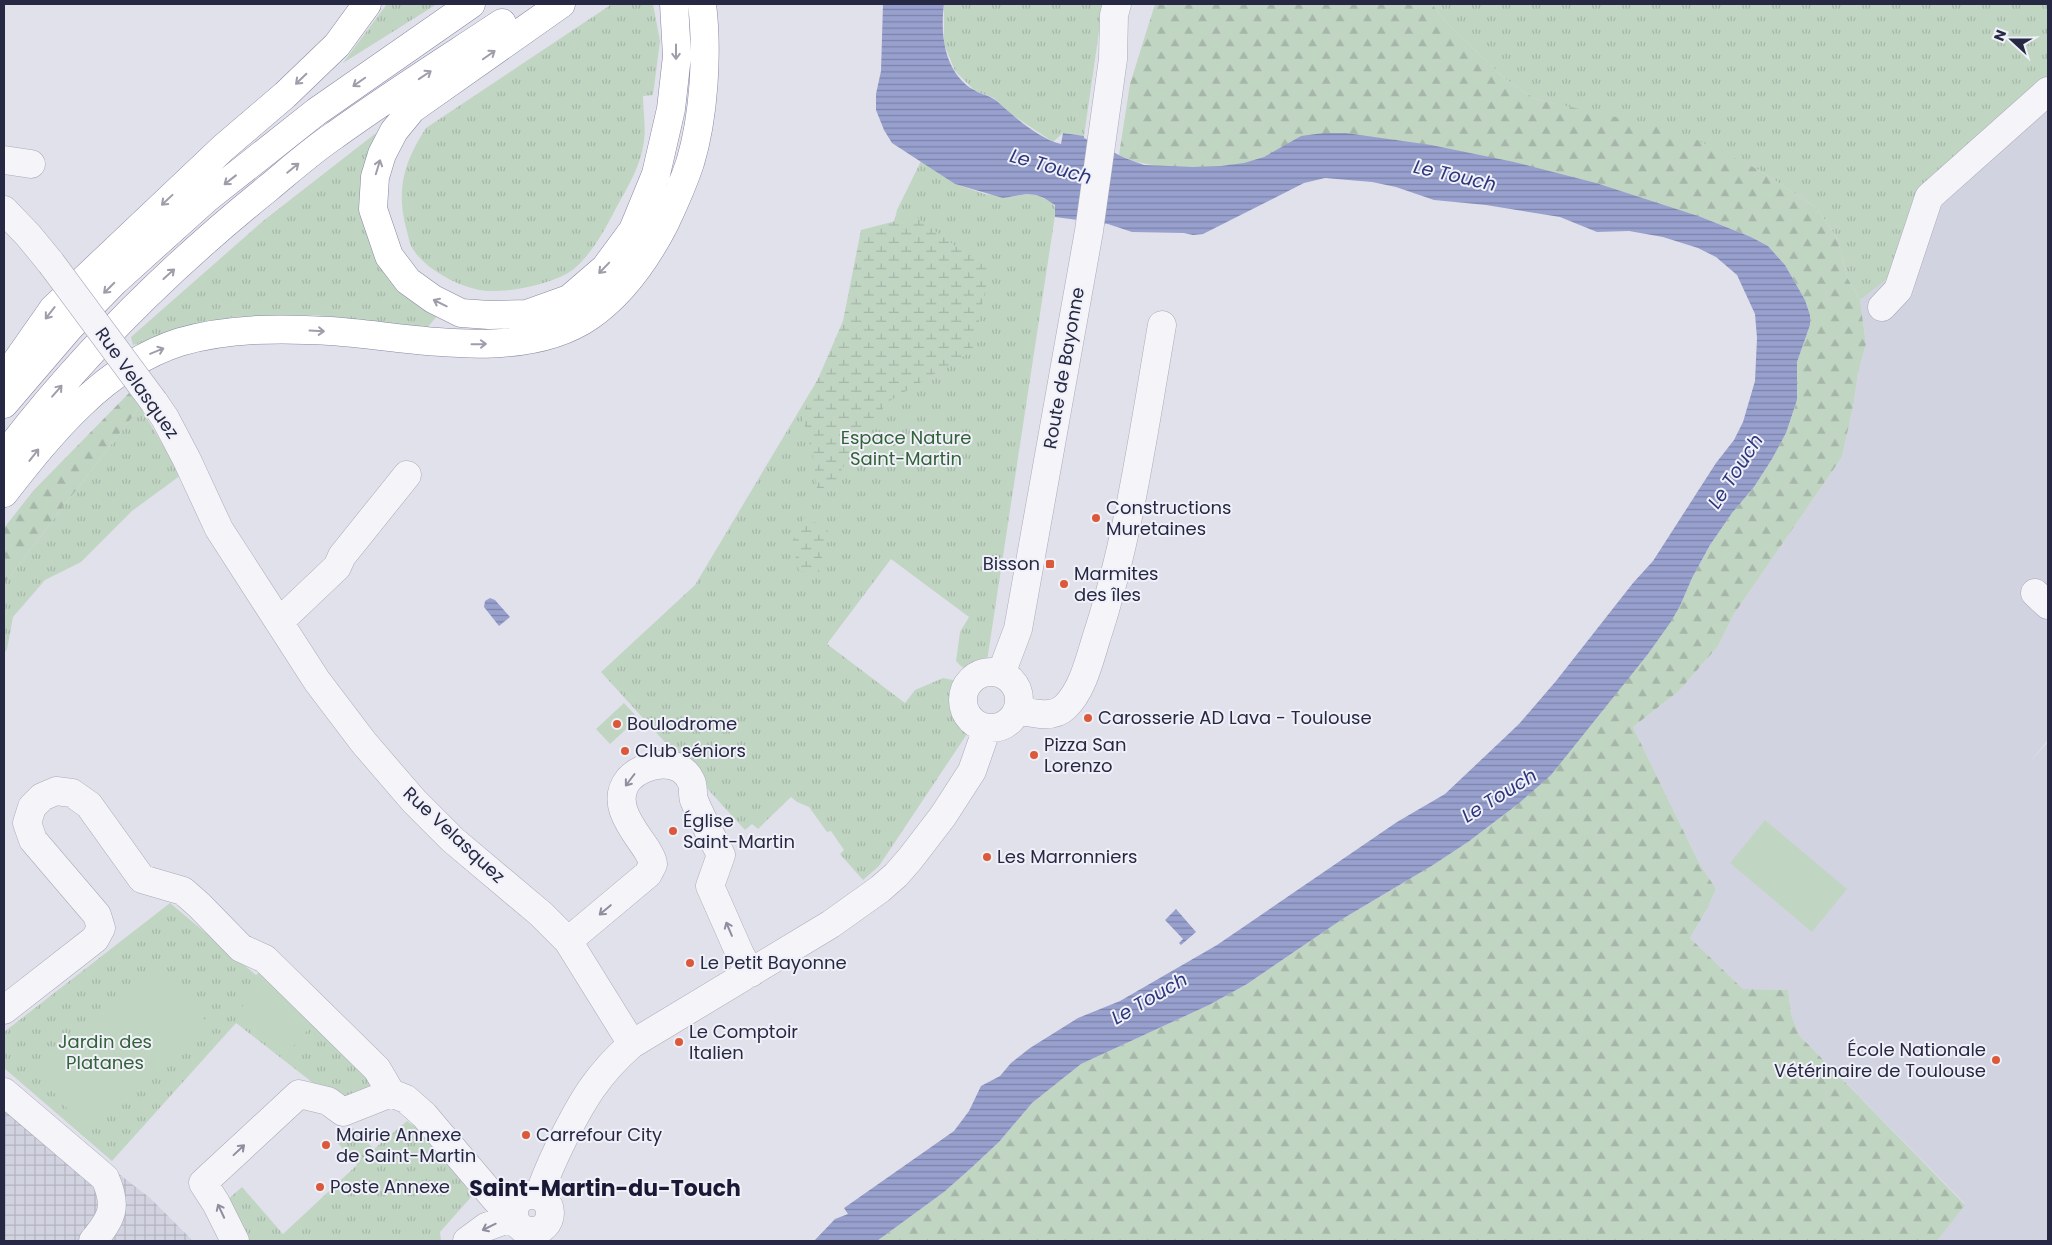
<svg xmlns="http://www.w3.org/2000/svg" width="2052" height="1245" viewBox="0 0 2052 1245" font-family="Poppins,sans-serif">
<style>
.built{fill:#d2d3e0}
.industrial{fill:url(#industrial-grid)}
.grass{fill:url(#grass-tufts)}
.forest{fill:url(#forest-firs)}
.wetland{fill:url(#wetland-marsh)}
.pitch{fill:#c1d5c3}
.water{fill:url(#water-rules)}
.lines{fill:none;stroke-linecap:round;stroke-linejoin:round}
.minor-casing{stroke:#a9aab9;stroke-width:29}
.highway-casing{stroke:#8688a3;stroke-width:29}
.minor{stroke:#f4f4f9;stroke-width:28}
.highway{stroke:#fff;stroke-width:28}
.minor-bridge-casing{stroke:#a9aab9;stroke-width:29;stroke-linecap:butt}
.minor-bridge{stroke:#f4f4f9;stroke-width:28}
.oneway{stroke:#9e9eab}
.oneway2{stroke:#8e8e9e}
.poi-dot{fill:#db593a;stroke:#f0f1f8;stroke-width:2}
.labels{text-anchor:middle;stroke-width:4;stroke-linejoin:round;paint-order:stroke}
.street-label{font-size:18px;fill:#272844;stroke:#f0f1f8}
.park-label{font-size:18px;fill:#33613a;stroke:#f0f1f8}
.poi-label{font-size:18px;fill:#272844;stroke:#f0f1f8;text-anchor:start}
.water-label{font-size:19px;font-style:italic;fill:#2d357c;stroke:#f0f1f8}
.district-label{font-size:22px;font-weight:bold;fill:#1a1935;stroke:#f0f1f8}
</style>
<defs>
<pattern id="industrial-grid" width="8" height="8" patternUnits="userSpaceOnUse" patternTransform="scale(1.25)"><rect width="8" height="8" fill="#d2d3e0"/><path d="M0 4h8M4 0v8" fill="none" stroke="#b4b5c1"/></pattern>
<pattern id="grass-tufts" width="24" height="20" patternUnits="userSpaceOnUse" patternTransform="scale(1.25)"><rect width="24" height="20" fill="#c1d5c3"/><path d="M3 7l-1-3M5 7V3M7 7l1-3M15 17l-1-3M17 17v-4M19 17l1-3" fill="none" stroke="#a6b7a9"/></pattern>
<pattern id="forest-firs" width="22" height="20" patternUnits="userSpaceOnUse" patternTransform="scale(1.25)"><rect width="22" height="20" fill="#c1d5c3"/><path d="M5 1l3.5 6h-7zM16 11l3.5 6h-7z" fill="#a6b7a9"/></pattern>
<pattern id="wetland-marsh" width="20" height="14" patternUnits="userSpaceOnUse" patternTransform="scale(1.25)"><rect width="20" height="14" fill="#c1d5c3"/><path d="M1 5h8M5 5V1M11 12h8M15 12V8" fill="none" stroke="#a6b7a9"/></pattern>
<pattern id="water-rules" width="6" height="5" patternUnits="userSpaceOnUse" patternTransform="scale(1.25)"><rect width="6" height="5" fill="#98a0ce"/><path d="M0 2.5h6" fill="none" stroke="#7c82a9"/></pattern>
</defs>
<rect width="100%" height="100%" fill="#e1e1eb"/>
<path class="built" d="M 2048,79 L 2048,740 L 2030,762 L 2048,742 L 2048,1241 L 1937,1241 L 1965,1204 L 1799,1035 L 1791,1014 L 1788,990 L 1743,989 L 1690,938 L 1707,909 L 1716,889 L 1699,863 L 1633,727 L 1679,691 L 1718,646 L 1734,614 L 1842,457 L 1854,402 L 1858,373 L 1866,344 L 1860,300 L 1895,273 L 1919,197 Z"/>
<path class="industrial" d="M 4,1085 L 150,1198 L 193,1241 L 4,1241 Z"/>
<path class="grass" d="M 387,4 L 437,4 L 343,63 Z
M 612,4 L 653,4 L 660,41 L 653,95 L 643,96 C 643,110 646,127 644,141 C 641,166 627,188 615,210 C 605,230 587,262 568,273 C 547,285 511,292 487,291 C 462,289 423,269 411,246 C 409,241 408,234 406,228 C 396,189 404,162 426,128 Z
M 944,4 L 1103,4 L 1084,136 L 1063,133 L 1053,142 L 1011,114 L 994,98 L 975,91 L 955,71 L 944,44 Z
M 1432,4 L 2048,4 L 2048,79 L 1919,197 L 1895,273 L 1860,300 L 1848,279 L 1837,238 L 1817,208 L 1759,170 L 1577,109 L 1535,99 L 1504,78 L 1445,21 Z
M 376,133 L 366,167 L 362,191 L 438,315 L 427,328 L 314,315 L 232,317 L 133,345 L 131,337 L 263,221 Z
M 921,161 L 955,184 L 985,194 L 1011,197 L 1027,194 L 1036,195 L 1052,202 L 1056,209 L 987,661 C 973,669 968,675 956,661 L 960,632 L 969,617 L 891,559 L 827,644 L 905,703 L 915,690 L 943,678 L 953,680 C 960,691 955,696 957,708 C 959,716 965,725 967,734 L 879,866 L 863,880 L 840,854 L 844,850 L 831,831 L 827,832 L 809,807 L 797,802 L 791,797 L 758,829 L 752,824 L 745,830 L 601,672 L 695,585 L 839,344 L 893,227 L 897,210 Z
M 140,407 L 181,475 L 132,511 L 81,562 L 45,580 L 13,617 L 7,649 L 4,654 L 4,584 Z
M 170,903 L 256,975 L 265,966 L 374,1077 L 373,1085 L 335,1100 L 236,1023 L 112,1161 L 4,1068 L 4,1032 Z
M 407,1121 L 421,1131 L 442,1158 L 454,1169 L 472,1196 L 440,1232 L 441,1241 L 243,1241 L 226,1201 L 242,1187 L 283,1234 L 357,1165 L 337,1142 L 353,1128 L 374,1149 Z"/>
<path class="forest" d="M 1155,4 L 1432,4 L 1445,21 L 1504,78 L 1535,99 L 1651,125 L 1691,137 L 1759,170 L 1817,208 L 1837,238 L 1848,279 L 1860,300 L 1866,344 L 1858,373 L 1854,402 L 1842,457 L 1734,614 L 1718,646 L 1679,691 L 1633,727 L 1699,863 L 1716,889 L 1707,909 L 1690,938 L 1743,989 L 1788,990 L 1791,1014 L 1799,1035 L 1965,1205 L 1937,1241 L 877,1241 L 944,1192 L 970,1169 L 999,1142 L 1032,1103 L 1081,1064 L 1209,1005 L 1247,984 L 1344,918 L 1433,865 L 1468,842 L 1518,804 L 1648,654 L 1680,606 L 1692,578 L 1710,545 L 1732,513 L 1754,487 L 1772,459 L 1786,433 L 1797,400 L 1797,362 L 1810,325 L 1810,315 L 1805,300 L 1785,265 L 1768,246 L 1751,237 L 1701,217 L 1301,136 C 1289,143 1277,152 1264,157 C 1233,171 1148,172 1119,155 L 1130,84 Z
M 129,393 L 140,407 L 4,584 L 4,528 L 33,491 Z"/>
<path class="wetland" d="M 915,216 L 958,248 L 990,269 L 972,351 L 888,402 L 856,444 L 835,482 L 818,499 L 814,461 L 802,416 L 843,321 L 861,230 Z
M 805,517 L 828,530 L 819,572 L 799,571 L 792,542 Z"/>
<path class="pitch" d="M 624,703 L 638,718 L 610,744 L 596,729 Z
M 1765,820 L 1847,889 L 1812,932 L 1730,863 Z
M 163,968 L 210,1026 L 84,1129 L 37,1072 Z
M 266,979 L 314,1023 L 289,1051 L 241,1008 Z"/>
<path class="water" d="M 883,4 L 944,4 C 940,34 944,73 974,90 C 982,95 990,95 998,102 C 1013,116 1041,140 1061,144 L 1063,133 L 1084,136 L 1084,138 L 1125,158 L 1144,165 L 1193,167 L 1221,166 L 1244,163 L 1264,157 L 1301,136 L 1324,133 L 1346,133 L 1431,145 L 1514,162 L 1596,183 L 1701,217 L 1751,237 L 1768,246 L 1785,265 L 1805,300 L 1810,315 L 1810,325 L 1797,362 L 1797,400 L 1786,433 L 1772,459 L 1754,487 L 1732,513 L 1710,545 L 1692,578 L 1680,606 L 1670,623 L 1648,654 L 1551,775 L 1518,804 L 1468,842 L 1433,865 L 1344,918 L 1247,984 L 1209,1005 L 1081,1064 L 1032,1103 L 999,1142 L 970,1169 L 944,1192 L 877,1241 L 814,1241 L 835,1219 L 848,1214 L 844,1208 L 954,1131 L 969,1111 L 981,1086 L 1000,1076 L 1011,1063 L 1030,1048 L 1078,1018 L 1120,1001 L 1217,945 L 1397,822 L 1445,794 L 1519,724 L 1556,681 L 1633,583 L 1653,561 L 1716,463 L 1734,440 L 1743,422 L 1755,381 L 1757,338 L 1755,314 L 1737,275 L 1716,257 L 1698,248 L 1663,237 L 1629,231 L 1597,232 L 1560,217 L 1486,205 L 1434,200 L 1396,187 L 1372,182 L 1325,178 L 1304,183 L 1203,234 L 1193,235 L 1184,233 L 1132,232 L 1108,224 L 1055,217 L 1055,205 L 1044,198 L 1036,195 L 1027,194 L 1003,198 L 955,184 L 892,143 L 884,130 L 876,110 L 876,94 L 881,71 Z
M 490,598 L 495,600 L 510,617 L 499,626 L 484,607 L 485,601 Z
M 1176,909 L 1196,932 L 1181,945 L 1179,943 L 1183,939 L 1165,920 Z"/>
<g class="lines">
<defs>
<path id="minor" d="M 4,160 L 31,164
M 4,210 L 28,235 L 51,263
M 1882,307 L 1898,290 L 1929,197 L 2048,91
M 154,402 L 165,418 L 187,460 L 219,529 L 317,681 L 364,743 L 414,801 L 453,840 L 541,914 L 568,941 L 632,1044
M 2035,593 L 2048,605
M 279,622 L 337,567 L 342,556 L 407,475
M963 700a28 28 0 1 1 56 0a28 28 0 1 1-56 0Z
M 1001,674 L 1018,629 L 1089,231 L 1113,59 L 1114,15 L 1117,4
M 1018,710 C 1032,713 1053,719 1065,707 C 1082,691 1089,662 1096,639 C 1129,539 1144,429 1162,325
M 568,941 L 648,874 C 649,871 652,867 653,864 C 653,859 649,854 647,850 C 634,830 609,803 629,779 C 644,763 680,756 691,781 C 694,786 692,794 694,800 C 701,818 712,837 721,855 L 710,886 L 740,954 L 751,973
M 4,1010 L 95,939 L 101,928 L 97,915 L 33,840 L 27,823 L 32,807 L 42,797 L 56,791 L 72,793 L 89,805 L 142,879 L 183,891 L 199,905 L 241,948 L 265,959 L 377,1069 L 391,1093
M 4,1092 L 105,1178 C 118,1207 112,1218 93,1241
M514 1213a18 18 0 1 1 36 0a18 18 0 1 1-36 0Z
M 539,1196 C 545,1176 554,1158 563,1139 C 583,1099 598,1074 632,1044 L 831,924 L 880,889 L 896,875 L 910,859 L 943,816 L 972,771 L 987,728
M 235,1241 L 216,1203 L 203,1183 L 299,1094 L 328,1101 L 343,1112 L 391,1093 L 406,1099 L 424,1115 L 497,1201 L 513,1208
M 467,1241 L 486,1227 L 514,1217"/>
<path id="highway" d="M 561,4 L 412,109 L 394,131 L 382,154 L 375,177 L 373,209 L 389,256 L 408,281 L 433,299 L 461,313 L 489,315 L 527,314 L 569,299 L 605,268 L 633,230 L 656,174 L 671,109 L 677,56 L 674,4
M 4,379 L 53,309 L 223,148 L 285,95 L 337,45 L 367,4
M 4,404 L 70,327 L 115,281 L 206,199 L 316,112 L 471,4
M 4,456 C 80,356 169,268 267,189 C 289,171 311,151 335,135 C 389,96 446,60 502,23
M 4,493 C 51,433 104,366 180,342 C 228,328 280,328 330,331 C 408,336 521,364 590,316 C 623,293 647,258 665,223 C 674,204 683,184 690,163 C 704,117 708,52 702,4"/>
</defs>
<use href="#minor" class="minor-casing"/>
<use href="#highway" class="highway-casing"/>
<use href="#minor" class="minor"/>
<use href="#highway" class="highway"/>
<defs>
<path id="minor-bridge" d="M 51,263 L 154,402"/>
</defs>
<use href="#minor-bridge" class="minor-bridge-casing"/>
<use href="#minor-bridge" class="minor-bridge"/>
</g>
<defs><path id="oneway-shaft" d="M-6 0H5M1.5-3L5.5 0L1.5 3" fill="none" stroke-width="1.6" stroke-linecap="round" stroke-linejoin="round" transform="scale(1.25)"/></defs>
<g class="oneway">
<use href="#oneway-shaft" transform="translate(676 52) rotate(90)"/>
<use href="#oneway-shaft" transform="translate(489 55) rotate(-35)"/>
<use href="#oneway-shaft" transform="translate(425 75) rotate(-34)"/>
<use href="#oneway-shaft" transform="translate(301 79) rotate(136)"/>
<use href="#oneway-shaft" transform="translate(359 82) rotate(145)"/>
<use href="#oneway-shaft" transform="translate(378 167) rotate(-73)"/>
<use href="#oneway-shaft" transform="translate(293 168) rotate(-39)"/>
<use href="#oneway-shaft" transform="translate(230 180) rotate(142)"/>
<use href="#oneway-shaft" transform="translate(167 200) rotate(137)"/>
<use href="#oneway-shaft" transform="translate(604 268) rotate(134)"/>
<use href="#oneway-shaft" transform="translate(169 274) rotate(-42)"/>
<use href="#oneway-shaft" transform="translate(109 288) rotate(135)"/>
<use href="#oneway-shaft" transform="translate(440 303) rotate(-154)"/>
<use href="#oneway-shaft" transform="translate(50 313) rotate(128)"/>
<use href="#oneway-shaft" transform="translate(317 331) rotate(3)"/>
<use href="#oneway-shaft" transform="translate(479 344) rotate(-1)"/>
<use href="#oneway-shaft" transform="translate(157 351) rotate(-22)"/>
<use href="#oneway-shaft" transform="translate(57 391) rotate(-49)"/>
<use href="#oneway-shaft" transform="translate(34 455) rotate(-52)"/>
</g>
<g class="oneway2">
<use href="#oneway-shaft" transform="translate(630 780) rotate(127)"/>
<use href="#oneway-shaft" transform="translate(605 910) rotate(140)"/>
<use href="#oneway-shaft" transform="translate(729 929) rotate(-113)"/>
<use href="#oneway-shaft" transform="translate(239 1150) rotate(-43)"/>
<use href="#oneway-shaft" transform="translate(221 1211) rotate(-115)"/>
<use href="#oneway-shaft" transform="translate(489 1227) rotate(154)"/>
</g>
<g class="poi-dot">
<circle cx="1096" cy="518" r="5"/>
<rect x="1045" y="559" width="10" height="10" rx="2.5"/>
<circle cx="1064" cy="584" r="5"/>
<circle cx="1088" cy="718" r="5"/>
<circle cx="617" cy="724" r="5"/>
<circle cx="625" cy="751" r="5"/>
<circle cx="1034" cy="755" r="5"/>
<circle cx="673" cy="831" r="5"/>
<circle cx="987" cy="857" r="5"/>
<circle cx="690" cy="963" r="5"/>
<circle cx="679" cy="1042" r="5"/>
<circle cx="1996" cy="1060" r="5"/>
<circle cx="526" cy="1135" r="5"/>
<circle cx="326" cy="1145" r="5"/>
<circle cx="320" cy="1187" r="5"/>
</g>
<g class="labels">
<g class="street-label">
<text transform="translate(1064 368) rotate(-80)" y="6">Route de Bayonne</text>
<text transform="translate(137 383) rotate(55)" y="6">Rue Velasquez</text>
<text transform="translate(454 835) rotate(43)" y="6">Rue Velasquez</text>
</g>
<g class="park-label">
<text x="906" y="444">Espace Nature<tspan x="906" dy="21">Saint-Martin</tspan></text>
<text x="105" y="1048">Jardin des<tspan x="105" dy="21">Platanes</tspan></text>
</g>
<g class="poi-label">
<text x="1106" y="514">Constructions<tspan x="1106" dy="21">Muretaines</tspan></text>
<text x="1040" y="570" text-anchor="end">Bisson</text>
<text x="1074" y="580">Marmites<tspan x="1074" dy="21">des îles</tspan></text>
<text x="1098" y="724">Carosserie AD Lava - Toulouse</text>
<text x="627" y="730">Boulodrome</text>
<text x="1044" y="751">Pizza San<tspan x="1044" dy="21">Lorenzo</tspan></text>
<text x="635" y="757">Club séniors</text>
<text x="683" y="827">Église<tspan x="683" dy="21">Saint-Martin</tspan></text>
<text x="997" y="863">Les Marronniers</text>
<text x="700" y="969">Le Petit Bayonne</text>
<text x="689" y="1038">Le Comptoir<tspan x="689" dy="21">Italien</tspan></text>
<text x="1986" y="1056" text-anchor="end">École Nationale<tspan x="1986" dy="21">Vétérinaire de Toulouse</tspan></text>
<text x="336" y="1141">Mairie Annexe<tspan x="336" dy="21">de Saint-Martin</tspan></text>
<text x="536" y="1141">Carrefour City</text>
<text x="330" y="1193">Poste Annexe</text>
</g>
<g class="water-label">
<text transform="translate(1051 166) rotate(16)" y="7">Le Touch</text>
<text transform="translate(1455 175) rotate(13)" y="7">Le Touch</text>
<text transform="translate(1735 471) rotate(-57)" y="7">Le Touch</text>
<text transform="translate(1499 795) rotate(-32)" y="7">Le Touch</text>
<text transform="translate(1149 998) rotate(-30)" y="7">Le Touch</text>
</g>
<g class="district-label">
<text x="605" y="1196">Saint-Martin-du-Touch</text>
</g>
</g>
<rect width="2052" height="1245" fill="none" stroke="#272844" stroke-width="10"/>
<g transform="translate(2012 40) rotate(291)" stroke="#f0f1f8" stroke-width="4" paint-order="stroke">
<path d="M0-4L9 19L0 12L-9 19Z" fill="#272844"/>
<text y="-8" font-size="14" font-weight="bold" text-anchor="middle" fill="#272844">N</text>
</g>
</svg>
